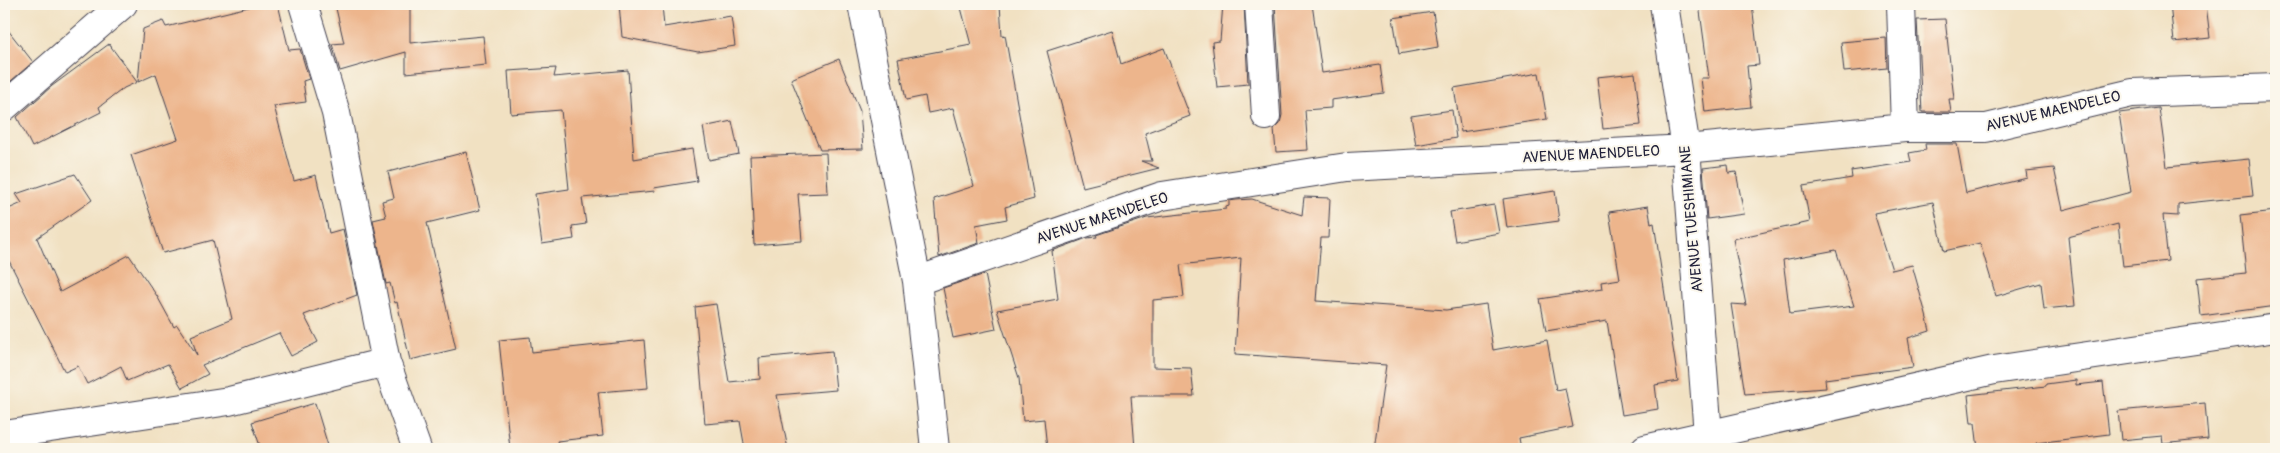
<svg xmlns="http://www.w3.org/2000/svg" width="2280" height="453" viewBox="0 0 2280 453" font-family="Pangolin,sans-serif">
<style>
.building{fill:#edb58c;fill-rule:evenodd}
.lines{fill:none;stroke-linecap:round;stroke-linejoin:round}
.street-casing{stroke:#413f4f;stroke-width:30}
.street{stroke:#fff;stroke-width:28}
.labels{text-anchor:middle;stroke-width:4;stroke-linejoin:round;paint-order:stroke}
.street-label{font-size:15px;fill:#22223b;stroke:#fbf7ec}
</style>
<rect width="100%" height="100%" fill="#fbf7ec"/>
<filter id="ink" filterUnits="userSpaceOnUse"><feTurbulence type="fractalNoise" baseFrequency=".02" numOctaves="2"/><feDisplacementMap in="SourceGraphic" scale="10" xChannelSelector="R" yChannelSelector="G"/><feConvolveMatrix kernelMatrix="1 2 1 2 8 2 1 2 1" color-interpolation-filters="sRGB"/></filter>
<filter id="wash" filterUnits="userSpaceOnUse"><feTurbulence type="fractalNoise" baseFrequency=".0096" numOctaves="4" result="noise"/><feDisplacementMap in="SourceGraphic" scale="20" xChannelSelector="R" yChannelSelector="G"/><feGaussianBlur stdDeviation="1.12" result="paint"/><feColorMatrix in="noise" values="0 0 0 0 0 0 0 0 0 0 0 0 0 0 0 0 0 1.4 0 .05"/><feComposite in="paint" operator="in"/></filter>
<g filter="url(#wash)">
<rect width="100%" height="100%" fill="#f1e1c2"/>
<g id="blocks">
<path class="building" d="M 261,4 L 278,4 L 289,50 L 300,49 L 309,79 L 303,81 L 306,102 L 274,106 L 294,181 L 316,175 L 329,233 L 343,229 L 357,295 L 304,315 L 318,342 L 291,356 L 279,333 L 202,365 L 208,374 L 182,388 L 168,364 L 127,381 L 121,366 L 87,384 L 78,366 L 65,372 L 4,251 L 4,211 L 22,203 L 16,194 L 75,174 L 92,200 L 37,238 L 60,292 L 129,255 L 157,296 L 174,327 L 177,325 L 197,355 L 191,336 L 232,319 L 213,240 L 163,253 L 131,155 L 178,139 L 156,74 L 138,82 L 143,29 L 163,21 L 166,27 Z
M 335,4 L 410,4 L 410,43 L 483,36 L 486,65 L 406,73 L 406,52 L 340,71 L 332,44 L 344,43 Z
M 619,4 L 662,4 L 664,27 L 731,16 L 735,46 L 698,52 L 622,37 Z
M 960,4 L 1000,4 L 1002,36 L 1005,35 L 1034,199 L 1005,207 L 1007,219 L 976,225 L 979,243 L 939,257 L 934,199 L 974,186 L 953,108 L 928,113 L 925,96 L 906,100 L 898,59 L 971,45 Z
M 1223,4 L 1244,4 L 1248,84 L 1217,87 L 1212,42 L 1220,41 Z
M 1275,4 L 1312,4 L 1322,73 L 1380,65 L 1384,93 L 1331,100 L 1331,108 L 1305,110 L 1308,150 L 1276,152 L 1274,129 L 1280,123 L 1282,115 Z
M 1699,4 L 1752,4 L 1759,65 L 1747,66 L 1751,107 L 1705,112 L 1701,78 L 1709,78 Z
M 2170,4 L 2206,4 L 2210,38 L 2174,42 Z
M 1433,12 L 1438,47 L 1399,54 L 1393,18 Z
M 1945,19 L 1954,99 L 1949,99 L 1951,112 L 1922,112 L 1917,20 Z
M 4,25 L 33,62 L 4,87 Z
M 1112,30 L 1121,64 L 1164,48 L 1190,116 L 1145,133 L 1152,161 L 1141,161 L 1159,168 L 1083,187 L 1047,51 Z
M 1886,38 L 1887,68 L 1844,72 L 1841,42 Z
M 109,44 L 137,82 L 124,88 L 99,107 L 101,112 L 32,147 L 17,117 L 52,86 Z
M 839,59 L 860,111 L 863,149 L 820,150 L 791,79 Z
M 556,68 L 554,77 L 628,70 L 634,159 L 692,149 L 697,181 L 654,188 L 655,191 L 582,198 L 586,224 L 572,226 L 574,239 L 542,244 L 535,194 L 569,189 L 561,110 L 511,114 L 508,71 Z
M 1539,73 L 1547,119 L 1461,132 L 1454,88 Z
M 1635,73 L 1641,125 L 1603,129 L 1597,77 Z
M 2159,108 L 2167,167 L 2249,159 L 2253,196 L 2178,204 L 2178,216 L 2163,215 L 2168,261 L 2123,266 L 2118,224 L 2068,237 L 2075,306 L 2044,309 L 2041,283 L 1996,296 L 1980,243 L 1944,251 L 1933,202 L 1874,213 L 1892,270 L 1912,265 L 1925,311 L 1930,331 L 1908,338 L 1913,367 L 1825,379 L 1826,388 L 1745,394 L 1731,304 L 1746,305 L 1733,239 L 1810,222 L 1803,186 L 1852,178 L 1851,171 L 1911,162 L 1909,153 L 1926,150 L 1925,144 L 1957,144 L 1966,193 L 2027,178 L 2026,171 L 2054,168 L 2063,210 L 2131,192 L 2119,113 ZM 1836,250 L 1854,306 L 1790,314 L 1783,260 Z
M 1452,110 L 1456,138 L 1416,145 L 1411,116 Z
M 732,121 L 739,154 L 709,160 L 703,127 Z
M 466,152 L 480,210 L 427,223 L 456,349 L 410,360 L 397,302 L 395,303 L 390,283 L 386,284 L 373,220 L 386,217 L 382,201 L 394,198 L 388,172 Z
M 826,153 L 828,193 L 798,194 L 802,241 L 754,245 L 750,156 Z
M 1728,165 L 1729,173 L 1736,172 L 1744,214 L 1707,219 L 1703,168 Z
M 1555,191 L 1559,221 L 1507,228 L 1503,199 Z
M 1304,197 L 1330,198 L 1328,238 L 1321,238 L 1316,301 L 1446,310 L 1486,304 L 1493,350 L 1547,340 L 1556,390 L 1565,388 L 1573,427 L 1519,438 L 1521,449 L 1374,449 L 1386,365 L 1235,354 L 1241,258 L 1180,265 L 1184,297 L 1153,300 L 1153,367 L 1191,368 L 1194,396 L 1131,396 L 1135,449 L 1047,449 L 1044,419 L 1023,421 L 1019,378 L 997,310 L 1058,299 L 1052,251 L 1087,238 L 1097,237 L 1096,235 L 1147,218 L 1226,209 L 1226,207 L 1229,206 L 1229,201 L 1236,200 L 1252,199 L 1302,215 Z
M 1494,205 L 1499,233 L 1455,241 L 1450,212 Z
M 1648,206 L 1651,224 L 1654,223 L 1678,381 L 1655,385 L 1658,409 L 1622,415 L 1607,321 L 1546,331 L 1540,299 L 1602,289 L 1601,282 L 1620,279 L 1609,212 Z
M 2276,211 L 2276,306 L 2201,316 L 2197,278 L 2246,273 L 2240,215 Z
M 985,274 L 996,329 L 953,338 L 943,288 Z
M 716,304 L 729,382 L 760,379 L 759,358 L 832,351 L 836,390 L 777,395 L 788,449 L 745,449 L 740,421 L 705,424 L 695,307 Z
M 530,337 L 532,352 L 644,340 L 648,388 L 598,392 L 603,436 L 557,441 L 558,445 L 510,449 L 499,340 Z
M 2076,380 L 2076,385 L 2103,382 L 2109,434 L 2036,443 L 2036,449 L 1978,449 L 1975,423 L 1971,423 L 1968,395 L 2046,386 L 2046,384 Z
M 315,403 L 329,449 L 261,449 L 252,422 Z
M 2205,403 L 2208,439 L 2163,444 L 2162,436 L 2121,440 L 2118,411 Z"/>
</g>
</g>
<g filter="url(#ink)">
<use href="#blocks" fill-opacity="0" stroke="#413f4f" stroke-width="1"/>
<g class="lines">
<defs>
<path id="street" d="M 303,4 L 336,113 L 386,362 L 417,449
M 862,4 L 917,281 L 935,449
M 1259,4 L 1266,116
M 1664,4 L 1686,149 L 1708,435
M 1901,4 L 1905,128
M 4,107 L 123,4
M 917,281 L 1162,196 L 1347,167 L 1686,149 L 1905,128 L 1986,128 L 2132,93 L 2276,88
M 4,435 L 229,401 L 386,362
M 1645,449 L 1994,370 L 2276,328"/>
</defs>
<use href="#street" class="street-casing"/>
<use href="#street" class="street"/>
</g>
</g>
<g class="labels">
<g class="street-label">
<text transform="translate(2053 111) rotate(-13)" y="5">AVENUE MAENDELEO</text>
<text transform="translate(1591 154) rotate(-3)" y="5">AVENUE MAENDELEO</text>
<text transform="translate(1102 218) rotate(-18)" y="5">AVENUE MAENDELEO</text>
<text transform="translate(1691 219) rotate(-95)" y="5">AVENUE TUESHIMIANE</text>
</g>
</g>
<rect width="2280" height="453" fill="none" stroke="#fbf7ec" stroke-width="20"/>
</svg>
